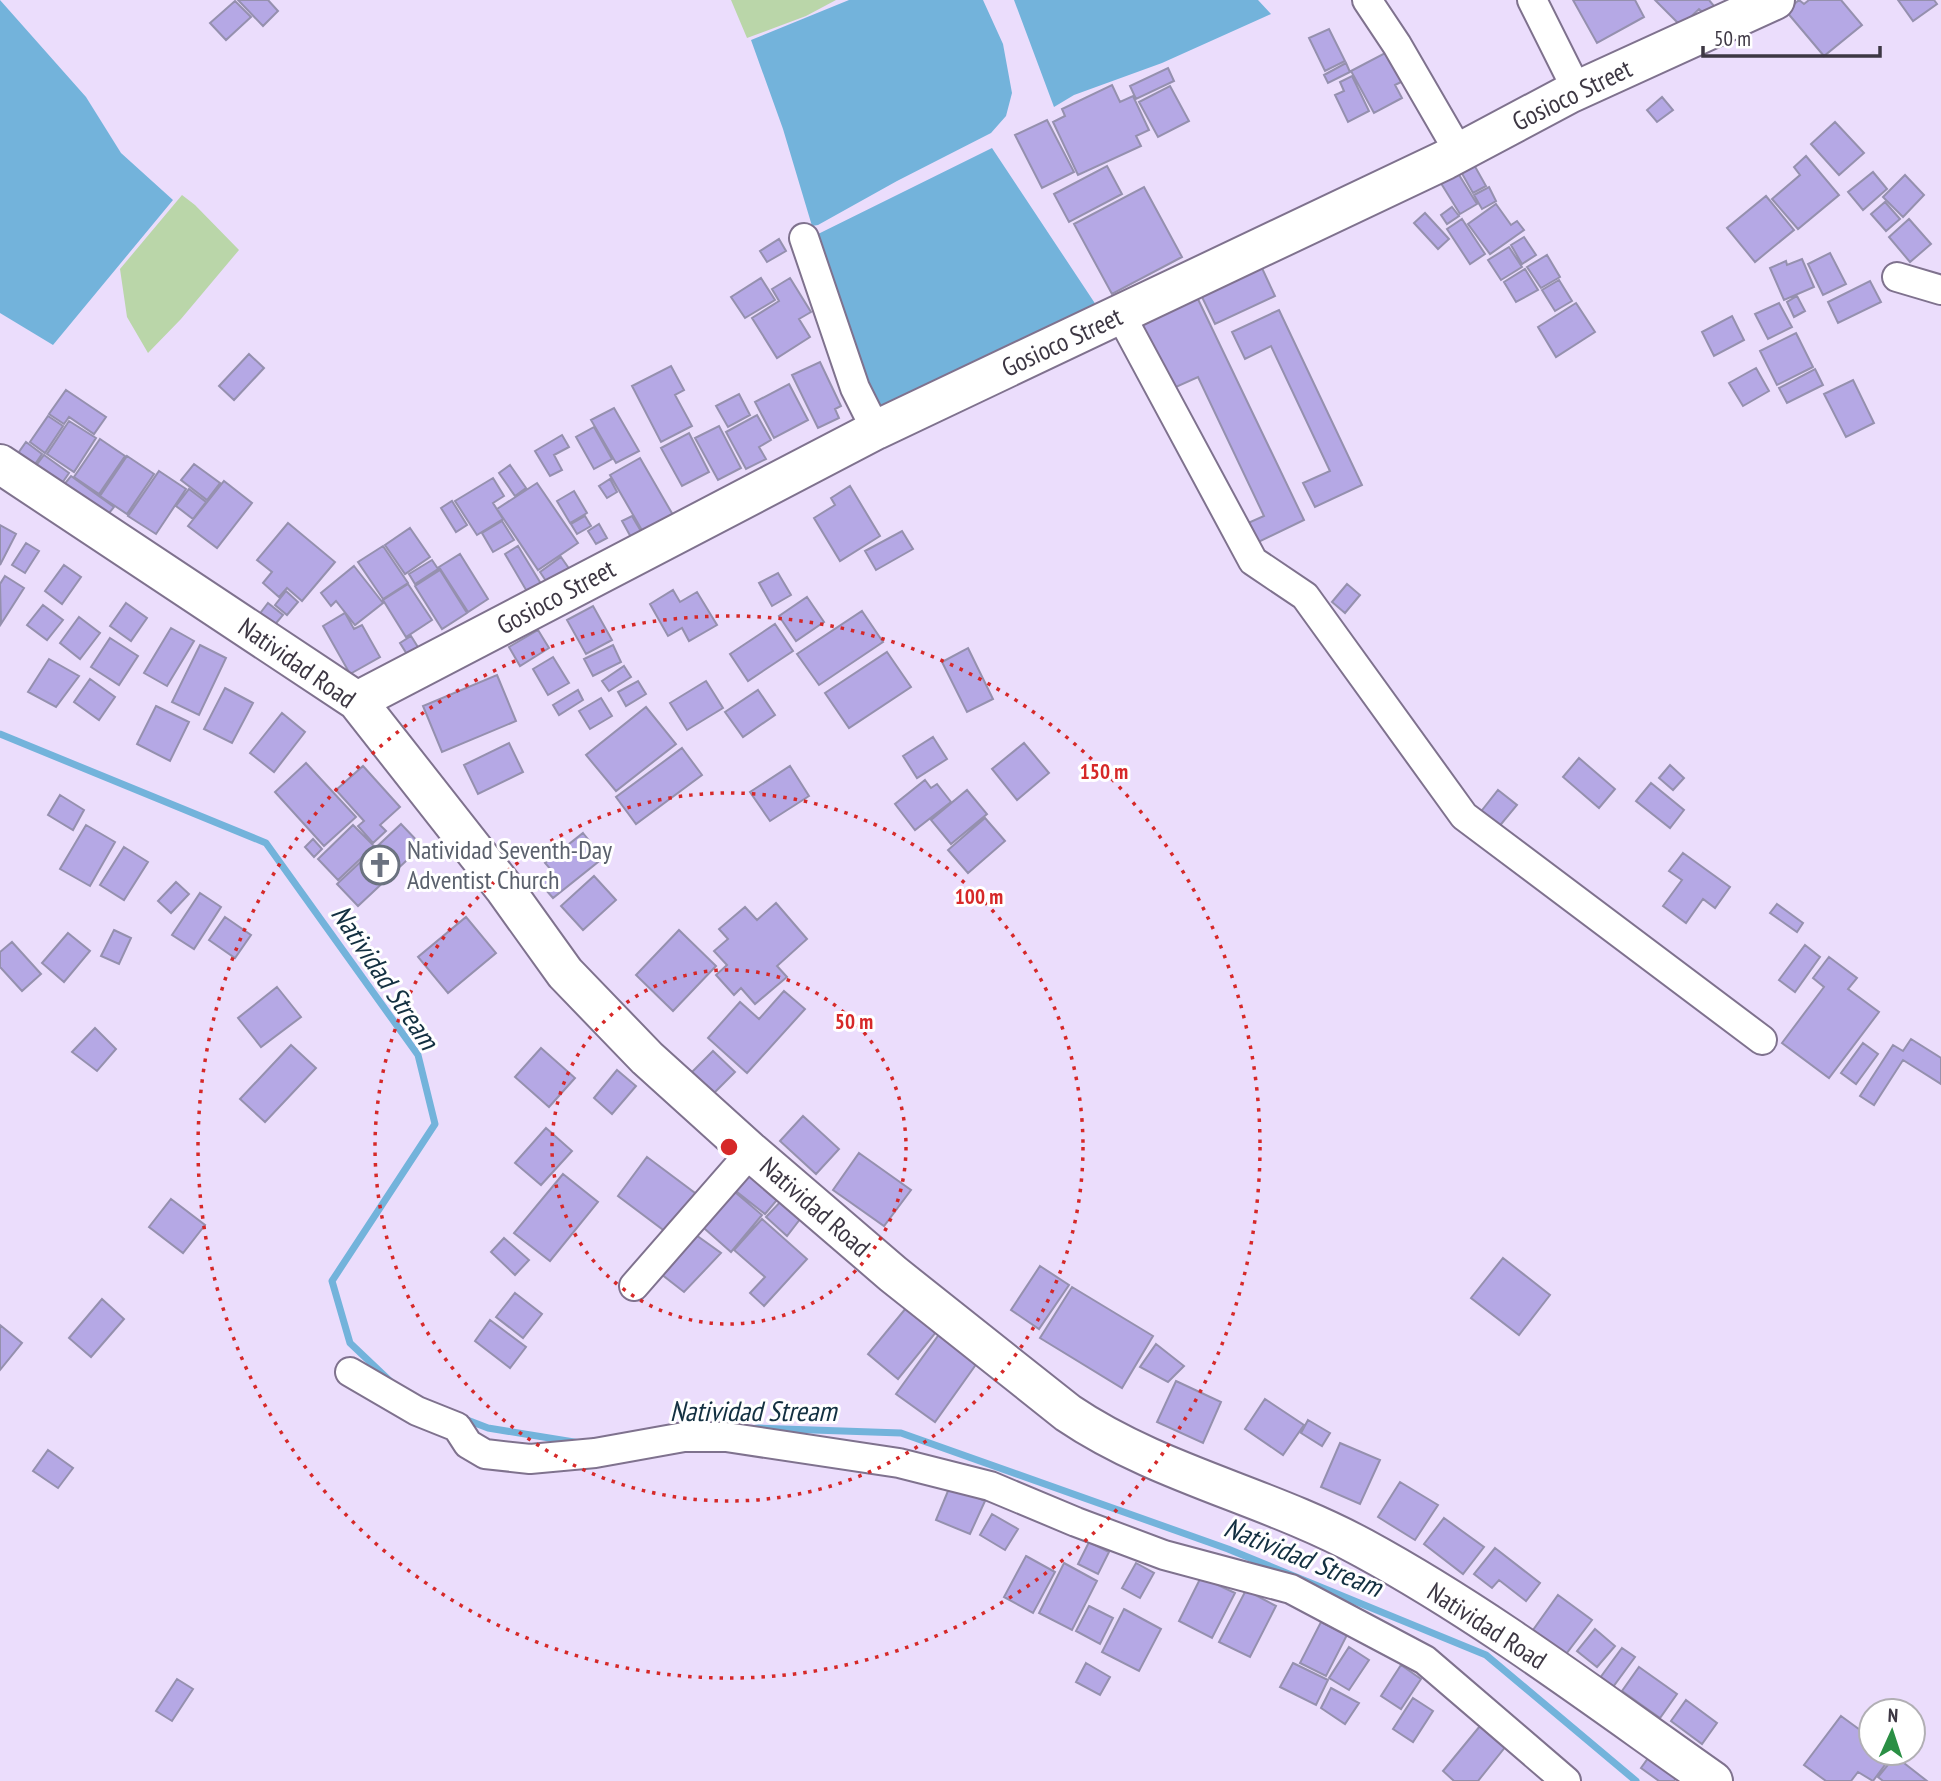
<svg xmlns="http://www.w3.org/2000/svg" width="1941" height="1781" viewBox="0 0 1941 1781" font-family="'PT Sans Narrow',sans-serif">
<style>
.green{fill:#bad6a9}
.water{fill:#73b3db}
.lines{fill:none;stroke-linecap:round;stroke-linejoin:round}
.stream{stroke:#73b3db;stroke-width:7}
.building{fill:#b5a8e5;stroke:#9590ae;stroke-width:2}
.street-casing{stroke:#7f728e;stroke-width:32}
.secondary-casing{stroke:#7f728e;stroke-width:42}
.street{stroke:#fff;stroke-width:28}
.secondary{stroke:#fff;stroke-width:38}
.ring{fill:none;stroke:#d62828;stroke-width:3.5;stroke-dasharray:3.5 7}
.labels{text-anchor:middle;stroke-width:6;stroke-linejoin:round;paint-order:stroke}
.street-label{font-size:26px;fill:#3d3743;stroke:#fff}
.worship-label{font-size:26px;fill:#5b616d;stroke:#fff;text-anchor:start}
.water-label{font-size:28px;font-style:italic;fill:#133041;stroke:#fff}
.centre{fill:#d62828;stroke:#fff;stroke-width:3.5}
.ring-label{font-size:21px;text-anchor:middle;font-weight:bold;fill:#d62828;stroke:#fff;stroke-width:6;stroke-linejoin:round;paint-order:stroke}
</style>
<rect width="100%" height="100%" fill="#ebddfc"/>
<path class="green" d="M 731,0 L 836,0 L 806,16 L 747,38 Z
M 182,195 L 195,205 L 239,250 L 181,319 L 148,353 L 127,317 L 120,269 Z"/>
<path class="water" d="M 0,0 L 86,97 L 121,153 L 173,200 L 53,345 L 0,313 Z
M 849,0 L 983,0 L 1003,44 L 1012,93 L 1006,116 L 991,133 L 897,181 L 818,225 L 812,226 L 783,129 L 751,40 Z
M 1014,0 L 1258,0 L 1271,14 L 1162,63 L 1074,95 L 1054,107 Z
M 992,148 L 1104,317 L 877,418 L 810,238 Z"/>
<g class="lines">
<path class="stream" d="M 0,734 L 266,843 L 418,1055 L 435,1124 L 332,1281 L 350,1343 L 390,1381
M 462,1418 L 488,1428 L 580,1443
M 757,1428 L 901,1433 L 1228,1549 L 1486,1655 L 1636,1781"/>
</g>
<path class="building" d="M 238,0 L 268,0 L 278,11 L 263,26 Z
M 1573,0 L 1635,0 L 1644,17 L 1597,43 Z
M 1655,0 L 1709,0 L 1714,6 L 1706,15 L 1699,9 L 1681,26 Z
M 1799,0 L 1804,4 L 1809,0 L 1841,0 L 1862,25 L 1824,56 L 1786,11 Z
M 1898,0 L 1934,0 L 1937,4 L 1913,21 Z
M 235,1 L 251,17 L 226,40 L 210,23 Z
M 1329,29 L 1345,61 L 1325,71 L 1309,38 Z
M 1387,52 L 1403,81 L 1395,85 L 1402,98 L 1374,113 L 1351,71 Z
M 1346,63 L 1350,72 L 1328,83 L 1324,75 Z
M 1168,68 L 1174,81 L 1136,99 L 1130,86 Z
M 1352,76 L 1369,111 L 1348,122 L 1335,95 L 1344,91 L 1340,82 Z
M 1112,85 L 1120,102 L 1133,96 L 1149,130 L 1136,136 L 1141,146 L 1078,175 L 1053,122 L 1065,116 L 1062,109 Z
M 1170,86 L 1189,121 L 1158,137 L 1139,102 Z
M 1662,97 L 1673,110 L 1657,122 L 1647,110 Z
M 1047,120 L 1074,172 L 1042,188 L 1015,135 Z
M 1835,122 L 1864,153 L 1839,175 L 1811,144 Z
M 1806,156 L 1839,195 L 1798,229 L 1772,199 L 1800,175 L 1794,167 Z
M 1473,163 L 1486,186 L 1473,193 L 1460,170 Z
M 1107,166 L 1122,194 L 1069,222 L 1054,194 Z
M 1456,170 L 1477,204 L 1460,214 L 1439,180 Z
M 1873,172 L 1887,189 L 1863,210 L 1848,192 Z
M 1905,175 L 1924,195 L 1903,217 L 1883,197 Z
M 1144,187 L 1182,257 L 1112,294 L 1074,224 Z
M 1489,187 L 1496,201 L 1482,209 L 1474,195 Z
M 1766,196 L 1794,230 L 1755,262 L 1727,228 Z
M 1885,202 L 1900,219 L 1886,231 L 1871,214 Z
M 1496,204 L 1511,225 L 1517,221 L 1524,230 L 1490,254 L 1468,224 Z
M 1452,207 L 1459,216 L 1447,224 L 1441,215 Z
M 1425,213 L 1449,239 L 1438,249 L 1414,223 Z
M 1462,219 L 1485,254 L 1470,264 L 1447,229 Z
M 1909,219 L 1931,244 L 1910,262 L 1889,237 Z
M 1524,237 L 1536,255 L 1522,264 L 1511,245 Z
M 779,239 L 786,251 L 767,262 L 760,251 Z
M 1509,247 L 1522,267 L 1501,280 L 1488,260 Z
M 1830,253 L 1846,284 L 1823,295 L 1808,264 Z
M 1547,255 L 1560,277 L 1541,288 L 1527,267 Z
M 1802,259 L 1814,287 L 1784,300 L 1770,268 L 1786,261 L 1787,265 Z
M 1261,266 L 1275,296 L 1215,324 L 1201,295 Z
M 1525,269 L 1538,290 L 1516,302 L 1504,282 Z
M 761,278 L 775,300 L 745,318 L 731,297 Z
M 790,278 L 811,312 L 799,319 L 810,337 L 777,358 L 752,318 L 779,301 L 772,289 Z
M 1559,280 L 1572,301 L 1555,311 L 1542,290 Z
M 1870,281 L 1881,302 L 1838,323 L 1828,302 Z
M 1196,295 L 1304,520 L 1248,547 L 1239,527 L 1264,516 L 1198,377 L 1167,391 L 1135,324 Z
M 1797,296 L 1805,311 L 1794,317 L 1787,302 Z
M 1576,303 L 1595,332 L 1556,357 L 1538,327 Z
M 1779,303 L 1792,327 L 1768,339 L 1755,314 Z
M 1279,310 L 1362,485 L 1315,507 L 1303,483 L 1330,471 L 1271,346 L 1245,359 L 1232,332 Z
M 1732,316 L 1744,340 L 1714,356 L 1702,332 Z
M 1796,333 L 1813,367 L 1777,385 L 1760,351 Z
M 249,354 L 264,368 L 234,400 L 219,386 Z
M 820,362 L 841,406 L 835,409 L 839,418 L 818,428 L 792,375 Z
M 671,366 L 684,390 L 675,395 L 692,426 L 661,442 L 632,386 Z
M 1756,368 L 1769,391 L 1743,406 L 1729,383 Z
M 1815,369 L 1823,385 L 1787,403 L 1779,388 Z
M 1853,380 L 1874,423 L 1846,437 L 1824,394 Z
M 789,384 L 808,420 L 774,438 L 755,402 Z
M 66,390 L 106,417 L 94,434 L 69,417 L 64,424 L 49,414 Z
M 739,394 L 750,415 L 728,427 L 716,406 Z
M 614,408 L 639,451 L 616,463 L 591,420 Z
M 757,415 L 771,440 L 759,447 L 766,459 L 746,469 L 726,432 Z
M 48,416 L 63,426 L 45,453 L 30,442 Z
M 69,421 L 96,438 L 74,472 L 47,454 Z
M 719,426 L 741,468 L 718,480 L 695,438 Z
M 594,427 L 612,459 L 594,469 L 576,437 Z
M 689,433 L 709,472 L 682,486 L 661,448 Z
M 562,435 L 569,447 L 554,455 L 562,470 L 550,476 L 535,451 Z
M 100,439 L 125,456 L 99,494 L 74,477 Z
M 26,442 L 42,454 L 31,470 L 14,459 Z
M 44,455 L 69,473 L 58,489 L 32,471 Z
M 127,456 L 154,474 L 127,514 L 100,496 Z
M 640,458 L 673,515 L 643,532 L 610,475 Z
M 194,464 L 220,483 L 207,500 L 181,480 Z
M 510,465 L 526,488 L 515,496 L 499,473 Z
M 159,471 L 186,489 L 156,534 L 128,516 Z
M 71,476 L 114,507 L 105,518 L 62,487 Z
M 493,478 L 504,496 L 493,503 L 503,519 L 477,535 L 455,501 Z
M 610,479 L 617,492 L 607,498 L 599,486 Z
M 224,481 L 252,503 L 217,548 L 188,526 Z
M 537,483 L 578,543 L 538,570 L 497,509 Z
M 850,486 L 880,536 L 840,561 L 814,518 L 835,505 L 831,498 Z
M 189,489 L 206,502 L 193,519 L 176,506 Z
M 574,491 L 587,513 L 570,523 L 557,501 Z
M 452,501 L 467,525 L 456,532 L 441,508 Z
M 585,516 L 591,526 L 577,534 L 571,524 Z
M 632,516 L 642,533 L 632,539 L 622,521 Z
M 502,521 L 514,540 L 493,552 L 482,533 Z
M 288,523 L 335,562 L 302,601 L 287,588 L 279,597 L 263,583 L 272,572 L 257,560 Z
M 599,524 L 607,538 L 596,544 L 588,531 Z
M 0,525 L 16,534 L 0,565 Z
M 410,528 L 430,557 L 405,574 L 385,545 Z
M 902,531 L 913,549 L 876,570 L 865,551 Z
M 26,543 L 39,551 L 25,573 L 12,565 Z
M 383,546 L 408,583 L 383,599 L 358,562 Z
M 518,546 L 543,587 L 529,595 L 505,554 Z
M 460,554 L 488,599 L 468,612 L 439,567 Z
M 561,557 L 570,570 L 548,584 L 540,572 Z
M 432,560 L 438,569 L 415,584 L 409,574 Z
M 64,565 L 81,577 L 62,604 L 45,591 Z
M 354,566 L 383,603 L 355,625 L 336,601 L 331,606 L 321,593 Z
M 440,570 L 467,613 L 442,629 L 415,586 Z
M 778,573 L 791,595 L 772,606 L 759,583 Z
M 5,576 L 24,588 L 1,624 L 0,584 Z
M 408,584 L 432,620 L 406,637 L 383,600 Z
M 1347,584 L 1360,595 L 1345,613 L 1332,602 Z
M 673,590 L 680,602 L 697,592 L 717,625 L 689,641 L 682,628 L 668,636 L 650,604 Z
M 286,591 L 298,602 L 287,615 L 275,605 Z
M 807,597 L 824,622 L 796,641 L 779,616 Z
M 126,603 L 147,618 L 131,641 L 110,626 Z
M 268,603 L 283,615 L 272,628 L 258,616 Z
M 43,605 L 63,620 L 47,640 L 27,625 Z
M 593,606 L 612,640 L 586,654 L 567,620 Z
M 862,611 L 883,642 L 819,685 L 797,654 Z
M 345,613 L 354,629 L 362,625 L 380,657 L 350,674 L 323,626 Z
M 79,617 L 100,633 L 80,659 L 60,643 Z
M 775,624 L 793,651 L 748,681 L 730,654 Z
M 171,628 L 194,641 L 167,686 L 144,673 Z
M 538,630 L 549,648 L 520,666 L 509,647 Z
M 411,636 L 421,652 L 410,659 L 400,643 Z
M 110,638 L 138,656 L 119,685 L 91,667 Z
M 200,645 L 226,658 L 199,715 L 172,702 Z
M 613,645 L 621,662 L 593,676 L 584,659 Z
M 968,648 L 993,699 L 967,712 L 942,662 Z
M 887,652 L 911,687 L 849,728 L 825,693 Z
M 553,657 L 569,683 L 548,695 L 533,669 Z
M 49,659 L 79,676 L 56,707 L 28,692 Z
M 624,666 L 631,677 L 609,691 L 602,681 Z
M 497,675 L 516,721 L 442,752 L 423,706 Z
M 90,679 L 115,697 L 99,720 L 74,702 Z
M 638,681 L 646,694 L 626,706 L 618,692 Z
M 706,681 L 723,708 L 687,730 L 670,703 Z
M 225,688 L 253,703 L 232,743 L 204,729 Z
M 578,690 L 583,700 L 559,715 L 553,705 Z
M 758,690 L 775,715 L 743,737 L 725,712 Z
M 601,698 L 612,716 L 590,729 L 579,711 Z
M 156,706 L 189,722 L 170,761 L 137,744 Z
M 646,707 L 676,744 L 616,791 L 586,755 Z
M 282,713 L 305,732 L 274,772 L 250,753 Z
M 933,737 L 947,759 L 917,778 L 903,756 Z
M 509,743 L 523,772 L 478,794 L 464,765 Z
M 1024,743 L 1049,773 L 1017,800 L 992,769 Z
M 682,748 L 702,775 L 636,824 L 616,797 Z
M 1579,758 L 1615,789 L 1599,808 L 1563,777 Z
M 306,763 L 356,817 L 324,846 L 275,792 Z
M 1670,765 L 1684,778 L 1673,790 L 1659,778 Z
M 363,766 L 400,807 L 380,825 L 386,831 L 373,843 L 358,826 L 364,821 L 336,790 Z
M 790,766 L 809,796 L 770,821 L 750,792 Z
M 925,780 L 931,788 L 937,784 L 951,802 L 915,830 L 895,804 Z
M 1651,783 L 1684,810 L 1670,828 L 1636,801 Z
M 967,790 L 987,814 L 951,844 L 931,820 Z
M 1498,790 L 1517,805 L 1497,829 L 1479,814 Z
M 60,795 L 84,810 L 73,830 L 48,815 Z
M 985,818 L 1005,841 L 968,873 L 948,850 Z
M 401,824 L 422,846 L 358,906 L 337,884 Z
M 86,825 L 115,842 L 90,886 L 60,869 Z
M 353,825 L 374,846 L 338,880 L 318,859 Z
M 583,833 L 603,858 L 553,898 L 540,883 L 553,872 L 545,863 Z
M 313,839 L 322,849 L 314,857 L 305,847 Z
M 124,847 L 148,862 L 124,900 L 100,885 Z
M 1683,853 L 1730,887 L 1715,908 L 1703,899 L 1686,923 L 1663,906 L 1682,880 L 1669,871 Z
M 594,876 L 616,900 L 583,930 L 561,906 Z
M 176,882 L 189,894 L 171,913 L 158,901 Z
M 200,893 L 221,907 L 194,949 L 172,935 Z
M 776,903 L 807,939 L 777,966 L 787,977 L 755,1004 L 741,988 L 734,995 L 716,975 L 727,965 L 714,951 L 728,939 L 719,929 L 745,907 L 757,920 Z
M 1777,904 L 1803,923 L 1797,932 L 1770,913 Z
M 225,917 L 251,935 L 235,958 L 209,940 Z
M 466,917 L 496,953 L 448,993 L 418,957 Z
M 114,930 L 131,938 L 119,964 L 101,956 Z
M 679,930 L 716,966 L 673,1011 L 636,975 Z
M 68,933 L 90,951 L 64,982 L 42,963 Z
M 12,942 L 41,974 L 22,991 L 0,967 L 0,952 Z
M 1805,945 L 1820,957 L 1795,992 L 1779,980 Z
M 1829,957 L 1857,978 L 1848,989 L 1879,1012 L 1829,1078 L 1782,1043 L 1824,987 L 1813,978 Z
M 277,987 L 301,1017 L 261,1047 L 238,1018 Z
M 784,991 L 805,1009 L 747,1073 L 708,1038 L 740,1002 L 759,1019 Z
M 95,1028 L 116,1049 L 97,1071 L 72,1052 Z
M 1911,1039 L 1941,1058 L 1941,1084 L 1903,1060 L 1874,1105 L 1860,1096 L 1893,1045 L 1903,1051 Z
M 1863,1043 L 1878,1054 L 1856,1084 L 1841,1073 Z
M 291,1045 L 316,1068 L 265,1122 L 240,1099 Z
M 541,1048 L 575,1078 L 549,1107 L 515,1077 Z
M 713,1051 L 735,1072 L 713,1094 L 691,1073 Z
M 617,1070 L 636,1086 L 612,1114 L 594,1098 Z
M 803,1116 L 839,1149 L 816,1174 L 780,1141 Z
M 546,1128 L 572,1151 L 541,1185 L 515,1163 Z
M 859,1153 L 911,1190 L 884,1226 L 833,1190 Z
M 647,1157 L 703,1199 L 674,1238 L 618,1196 Z
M 744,1163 L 782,1194 L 765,1214 L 727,1184 Z
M 563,1174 L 598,1202 L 550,1261 L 514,1233 Z
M 729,1187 L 762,1215 L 731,1252 L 697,1222 Z
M 171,1199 L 205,1225 L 183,1253 L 149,1227 Z
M 783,1199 L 804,1214 L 787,1236 L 766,1217 Z
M 762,1219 L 807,1259 L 764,1306 L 750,1293 L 765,1277 L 734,1250 Z
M 689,1230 L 721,1253 L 684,1292 L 656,1270 Z
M 504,1238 L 529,1260 L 515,1275 L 491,1252 Z
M 1503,1258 L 1550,1295 L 1519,1335 L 1471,1298 Z
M 1040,1266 L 1069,1285 L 1039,1329 L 1011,1310 Z
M 1072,1287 L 1153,1336 L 1122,1388 L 1040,1338 Z
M 515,1293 L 542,1314 L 523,1338 L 496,1317 Z
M 102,1299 L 124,1319 L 91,1357 L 69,1338 Z
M 911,1302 L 941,1326 L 898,1379 L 868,1354 Z
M 490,1320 L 526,1347 L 510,1368 L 475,1341 Z
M 0,1325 L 22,1343 L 0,1370 Z
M 943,1329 L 982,1356 L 935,1422 L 896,1394 Z
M 1156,1344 L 1184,1366 L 1168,1382 L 1140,1367 Z
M 1176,1381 L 1221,1402 L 1203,1443 L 1157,1422 Z
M 1265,1399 L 1304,1425 L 1283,1455 L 1245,1429 Z
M 1308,1420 L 1330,1433 L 1322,1446 L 1301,1433 Z
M 1340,1443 L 1380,1460 L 1360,1504 L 1321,1487 Z
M 48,1450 L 73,1468 L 58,1488 L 33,1471 Z
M 1400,1482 L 1438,1505 L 1415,1540 L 1378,1517 Z
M 950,1486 L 985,1501 L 970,1534 L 936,1520 Z
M 992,1514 L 1018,1529 L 1005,1550 L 980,1535 Z
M 1444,1518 L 1484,1547 L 1463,1574 L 1424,1544 Z
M 1089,1542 L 1109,1552 L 1098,1574 L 1078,1564 Z
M 1495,1548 L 1540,1583 L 1526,1601 L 1499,1580 L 1492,1588 L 1474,1574 Z
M 1026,1556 L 1055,1572 L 1033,1613 L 1004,1597 Z
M 1064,1563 L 1097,1581 L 1072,1630 L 1039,1613 Z
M 1136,1563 L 1154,1573 L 1140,1598 L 1122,1588 Z
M 1201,1577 L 1235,1593 L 1212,1638 L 1179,1621 Z
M 1246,1590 L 1276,1606 L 1250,1657 L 1219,1642 Z
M 1558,1595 L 1592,1620 L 1566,1654 L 1533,1630 Z
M 1089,1606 L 1113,1618 L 1100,1644 L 1076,1631 Z
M 1124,1609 L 1161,1629 L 1139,1671 L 1102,1652 Z
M 1321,1622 L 1347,1635 L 1326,1676 L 1300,1663 Z
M 1595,1629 L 1615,1646 L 1597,1667 L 1577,1651 Z
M 1349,1647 L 1369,1660 L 1349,1690 L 1329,1678 Z
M 1622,1648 L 1635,1657 L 1610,1691 L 1597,1682 Z
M 1086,1663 L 1110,1677 L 1100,1695 L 1076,1682 Z
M 1293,1663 L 1328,1680 L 1316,1705 L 1280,1687 Z
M 1401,1665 L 1421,1679 L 1401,1709 L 1381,1696 Z
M 1639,1667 L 1677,1694 L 1660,1718 L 1622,1691 Z
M 177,1679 L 193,1689 L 172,1721 L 156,1711 Z
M 1331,1688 L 1359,1703 L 1345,1724 L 1321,1708 Z
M 1413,1698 L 1433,1711 L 1413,1742 L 1393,1729 Z
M 1686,1700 L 1717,1723 L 1702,1744 L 1671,1721 Z
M 1841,1716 L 1871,1738 L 1871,1753 L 1893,1754 L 1873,1781 L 1858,1772 L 1851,1781 L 1826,1781 L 1804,1765 Z
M 1480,1726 L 1506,1746 L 1478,1781 L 1454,1781 L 1443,1771 Z
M 1651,1754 L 1679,1774 L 1674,1781 L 1659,1781 L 1641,1768 Z
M 1895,1756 L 1927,1781 L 1883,1781 L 1878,1777 Z"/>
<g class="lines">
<defs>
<path id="street" d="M 1367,0 L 1397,45 L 1459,152
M 1532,0 L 1577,90
M 804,238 L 855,388 L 876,430
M 1897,277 L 1941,290
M 1120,314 L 1253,561 L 1305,596 L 1464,816 L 1762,1040
M 634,1286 L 751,1152
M 350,1372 L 417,1411 L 457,1427 L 468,1444 L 485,1454 L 530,1459 L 595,1453 L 684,1437 L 726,1437 L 899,1463 L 990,1486 L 1076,1522 L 1164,1555 L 1291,1589 L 1425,1660 L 1566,1781"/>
<path id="secondary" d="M 0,464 L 357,701 L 504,888 L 565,973 L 647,1058 L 751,1152 L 893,1274 L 1068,1413 C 1158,1474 1268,1496 1363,1548 C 1486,1615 1599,1701 1713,1781
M 357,701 L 876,430 L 1445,160 L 1569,94 L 1775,0"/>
</defs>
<use href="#street" class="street-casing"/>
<use href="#secondary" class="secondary-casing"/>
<use href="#street" class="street"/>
<use href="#secondary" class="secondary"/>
</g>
<g class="ring">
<circle cx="729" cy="1147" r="177"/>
<circle cx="729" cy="1147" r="354"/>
<circle cx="729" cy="1147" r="531"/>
</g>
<defs>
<symbol id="church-ring" viewBox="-11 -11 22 22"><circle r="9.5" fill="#fff" stroke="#6b7280" stroke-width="1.5"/><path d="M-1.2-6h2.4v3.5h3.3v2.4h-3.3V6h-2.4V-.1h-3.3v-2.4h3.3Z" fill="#6b7280"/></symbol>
</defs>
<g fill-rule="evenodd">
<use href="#church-ring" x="358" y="843" width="44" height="44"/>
</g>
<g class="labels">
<g class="street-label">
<text transform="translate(1572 95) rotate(-26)" y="9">Gosioco Street</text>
<text transform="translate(1062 342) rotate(-25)" y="9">Gosioco Street</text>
<text transform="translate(556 597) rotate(-28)" y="9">Gosioco Street</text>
<text transform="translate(297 663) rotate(35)" y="9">Natividad Road</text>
<text transform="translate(815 1207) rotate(41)" y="9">Natividad Road</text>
<text transform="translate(1487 1626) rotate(33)" y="9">Natividad Road</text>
</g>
<g class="worship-label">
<text x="407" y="859">Natividad Seventh-Day<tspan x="407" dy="30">Adventist Church</tspan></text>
</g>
<g class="water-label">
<text transform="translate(385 977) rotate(56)" y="10">Natividad Stream</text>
<text x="753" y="1421">Natividad Stream</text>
<text transform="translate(1303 1557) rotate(22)" y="10">Natividad Stream</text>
</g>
</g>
<circle cx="729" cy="1147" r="10" class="centre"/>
<g class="ring-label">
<text x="1104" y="779">150 m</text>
<text x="979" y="904">100 m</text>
<text x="854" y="1029">50 m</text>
</g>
<g transform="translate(1892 1732) rotate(3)"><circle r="33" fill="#ffffff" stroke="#b1afb4" stroke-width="2"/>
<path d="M0-5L12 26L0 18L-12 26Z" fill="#2a8f44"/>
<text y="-10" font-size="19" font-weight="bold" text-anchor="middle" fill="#3d3743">N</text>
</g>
<path d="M1703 46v10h177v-10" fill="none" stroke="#3d3743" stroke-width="3.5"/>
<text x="1714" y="46" font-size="21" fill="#3d3743" stroke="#ffffff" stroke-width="5" paint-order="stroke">50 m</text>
</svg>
